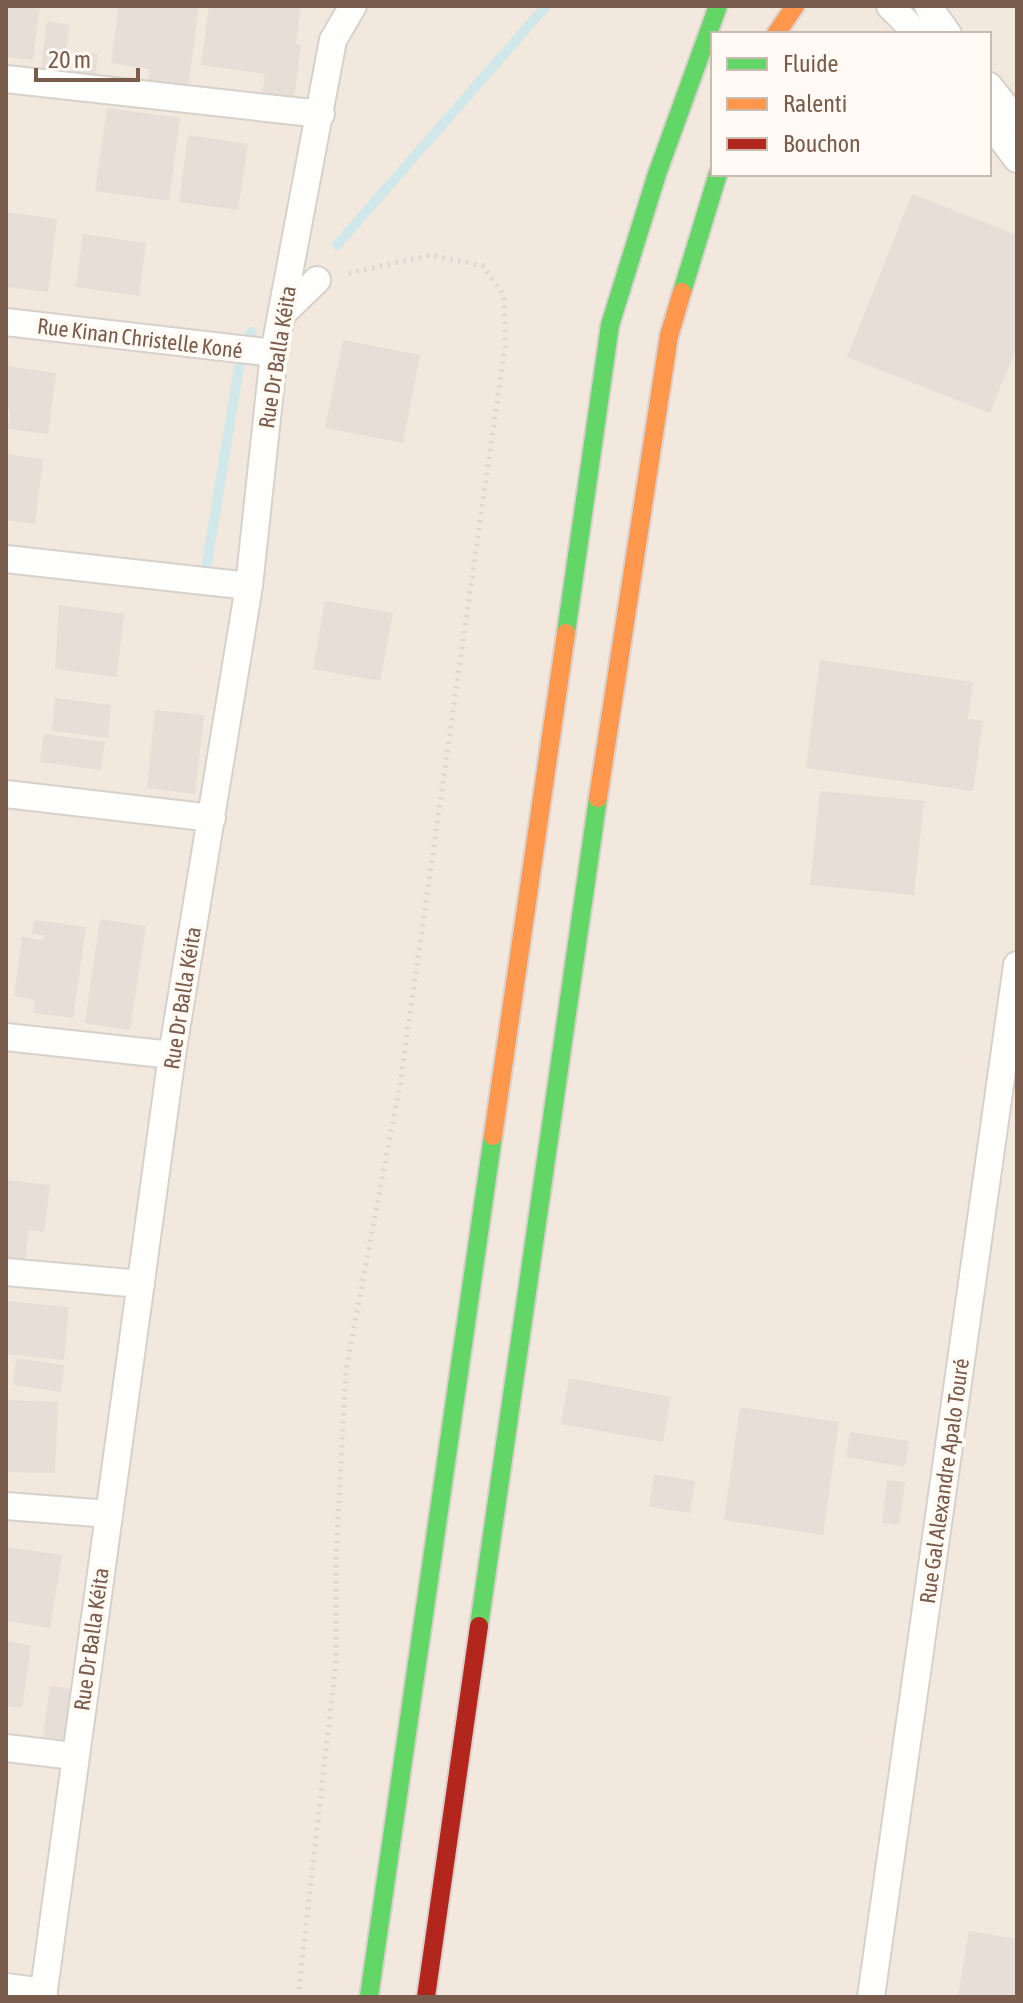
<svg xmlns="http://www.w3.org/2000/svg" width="1023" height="2003" viewBox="0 0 1023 2003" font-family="'Asap Condensed',sans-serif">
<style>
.residential{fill:#f2e8de;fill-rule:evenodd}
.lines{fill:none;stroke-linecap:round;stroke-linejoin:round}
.stream{stroke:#d0e8ea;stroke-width:10}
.building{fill:#e6ded7}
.street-casing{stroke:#d7d1cb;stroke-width:30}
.fast-casing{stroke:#dad1cc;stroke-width:22}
.slow-casing{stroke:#dad1cc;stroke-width:22}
.jam-casing{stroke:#dad1cc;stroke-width:22}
.path{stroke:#dcd5d0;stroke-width:5;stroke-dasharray:2 6;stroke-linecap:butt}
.street{stroke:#fefefd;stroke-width:26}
.fast{stroke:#63d668;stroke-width:18}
.slow{stroke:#ff974d;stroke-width:18}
.jam{stroke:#b3261e;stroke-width:18}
.labels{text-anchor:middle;stroke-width:8;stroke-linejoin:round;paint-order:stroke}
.street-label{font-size:22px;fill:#7a5c4d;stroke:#fffaf3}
</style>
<rect width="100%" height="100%" fill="#f9f5f0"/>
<path class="residential" d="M 6,6 L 1017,6 L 1017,1997 L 6,1997 ZM 713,34 L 989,34 L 989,174 L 713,174 Z"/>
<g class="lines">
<path class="stream" d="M 337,245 L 546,6
M 206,569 L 243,343 L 252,332"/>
</g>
<path class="building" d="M 6,6 L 40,6 L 33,60 L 6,57 Z
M 119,6 L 199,6 L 188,87 L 148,81 L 150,69 L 111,63 Z
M 209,6 L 301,6 L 296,44 L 301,45 L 294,100 L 262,96 L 265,74 L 201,65 Z
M 47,21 L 70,25 L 63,72 L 41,69 Z
M 76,51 L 98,54 L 95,76 L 73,72 Z
M 107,108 L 180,118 L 169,201 L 95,191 Z
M 188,135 L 248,144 L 238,210 L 179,202 Z
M 912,194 L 1017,235 L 1017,346 L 990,413 L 847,357 Z
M 6,212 L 57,219 L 48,292 L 6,287 Z
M 83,234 L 146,243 L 139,296 L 76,287 Z
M 343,340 L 420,355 L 403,443 L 325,428 Z
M 6,366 L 56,373 L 48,434 L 8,429 L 10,411 L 6,411 Z
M 6,454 L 43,459 L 35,524 L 6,520 Z
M 325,601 L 393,613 L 380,681 L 313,669 Z
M 59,605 L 124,614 L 117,677 L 55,669 Z
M 820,660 L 973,682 L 968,719 L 983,721 L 973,791 L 806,768 Z
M 55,698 L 111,705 L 108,738 L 52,731 Z
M 155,710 L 204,715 L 195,794 L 147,788 Z
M 44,734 L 105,742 L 101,770 L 40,762 Z
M 820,791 L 924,801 L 914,895 L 810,885 Z
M 100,919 L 146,926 L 130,1030 L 85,1023 Z
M 34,920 L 86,927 L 73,1018 L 33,1013 L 35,1000 L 14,996 L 22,937 L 43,940 L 44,935 L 32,934 Z
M 6,1180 L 50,1185 L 44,1232 L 29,1230 L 25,1259 L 6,1257 Z
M 6,1301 L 69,1307 L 64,1360 L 6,1354 Z
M 16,1358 L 64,1365 L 61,1392 L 13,1385 Z
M 569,1378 L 671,1397 L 663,1442 L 561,1424 Z
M 6,1400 L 58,1402 L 55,1473 L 6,1472 Z
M 740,1407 L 839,1422 L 823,1535 L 724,1520 Z
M 850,1432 L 909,1441 L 905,1467 L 846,1457 Z
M 654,1474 L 695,1481 L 690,1513 L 649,1507 Z
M 887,1480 L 905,1482 L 899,1525 L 882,1523 Z
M 6,1547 L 62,1555 L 50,1628 L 6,1621 Z
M 6,1641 L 31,1645 L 22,1708 L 6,1706 Z
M 50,1686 L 74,1689 L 68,1739 L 43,1737 Z
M 969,1931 L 1017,1939 L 1017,1997 L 958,1997 Z"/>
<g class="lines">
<defs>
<path id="street" d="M 890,6 L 918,34
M 928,6 L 948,34
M 6,79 L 321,114
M 989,86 L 1017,121
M 989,122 L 1017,159
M 282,314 L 317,280
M 6,322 L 274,353
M 6,559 L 249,586
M 6,794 L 212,818
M 6,1037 L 172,1055
M 6,1272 L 141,1284
M 6,1506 L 109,1514
M 6,1748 L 74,1756
M 6,1987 L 44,1992
M 43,1997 L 172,1055 L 249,586 L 274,353 L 333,40 L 353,6
M 871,1997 L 1017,965"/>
<path id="fast" d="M 682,292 L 718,174
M 566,633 L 610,325 L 657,174 L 718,6
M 479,1626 L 598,798
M 369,1997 L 493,1136"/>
<path id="slow" d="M 776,34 L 795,6
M 598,798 L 669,336 L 682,292
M 493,1136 L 566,633"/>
<path id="jam" d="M 426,1997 L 479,1626"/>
</defs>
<use href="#street" class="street-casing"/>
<use href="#fast" class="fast-casing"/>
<use href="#slow" class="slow-casing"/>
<use href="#jam" class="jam-casing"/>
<path class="path" d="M 298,1997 L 336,1661 L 336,1557 L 346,1370 L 400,1084 L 505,346 L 504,295 L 483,266 L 431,255 L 344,274"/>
<use href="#street" class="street"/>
<use href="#fast" class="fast"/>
<use href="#slow" class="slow"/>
<use href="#jam" class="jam"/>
</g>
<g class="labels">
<g class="street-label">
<text transform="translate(140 338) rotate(7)" y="8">Rue Kinan Christelle Koné</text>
<text transform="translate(277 357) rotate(-81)" y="8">Rue Dr Balla Kéita</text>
<text transform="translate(182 998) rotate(-81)" y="8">Rue Dr Balla Kéita</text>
<text transform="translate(944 1481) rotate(-82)" y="8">Rue Gal Alexandre Apalo Touré</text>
<text transform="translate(91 1639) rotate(-82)" y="8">Rue Dr Balla Kéita</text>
</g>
</g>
<rect width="1023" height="2003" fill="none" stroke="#7a5c4d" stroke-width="16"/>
<rect x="711" y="32" width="280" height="144" fill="#fffaf3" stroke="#cabbb1" stroke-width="2"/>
<rect x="727" y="58" width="40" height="12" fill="#63d668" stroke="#cabbb1" stroke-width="2"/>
<text x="783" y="72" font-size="24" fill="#7a5c4d">Fluide</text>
<rect x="727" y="98" width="40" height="12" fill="#ff974d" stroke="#cabbb1" stroke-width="2"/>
<text x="783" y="112" font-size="24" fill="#7a5c4d">Ralenti</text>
<rect x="727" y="138" width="40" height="12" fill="#b3261e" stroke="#cabbb1" stroke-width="2"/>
<text x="783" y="152" font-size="24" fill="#7a5c4d">Bouchon</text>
<path d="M36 68v12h102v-12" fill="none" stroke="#7a5c4d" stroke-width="4"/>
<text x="48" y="68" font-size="24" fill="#7a5c4d" stroke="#fffaf3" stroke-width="6" paint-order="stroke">20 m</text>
</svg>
